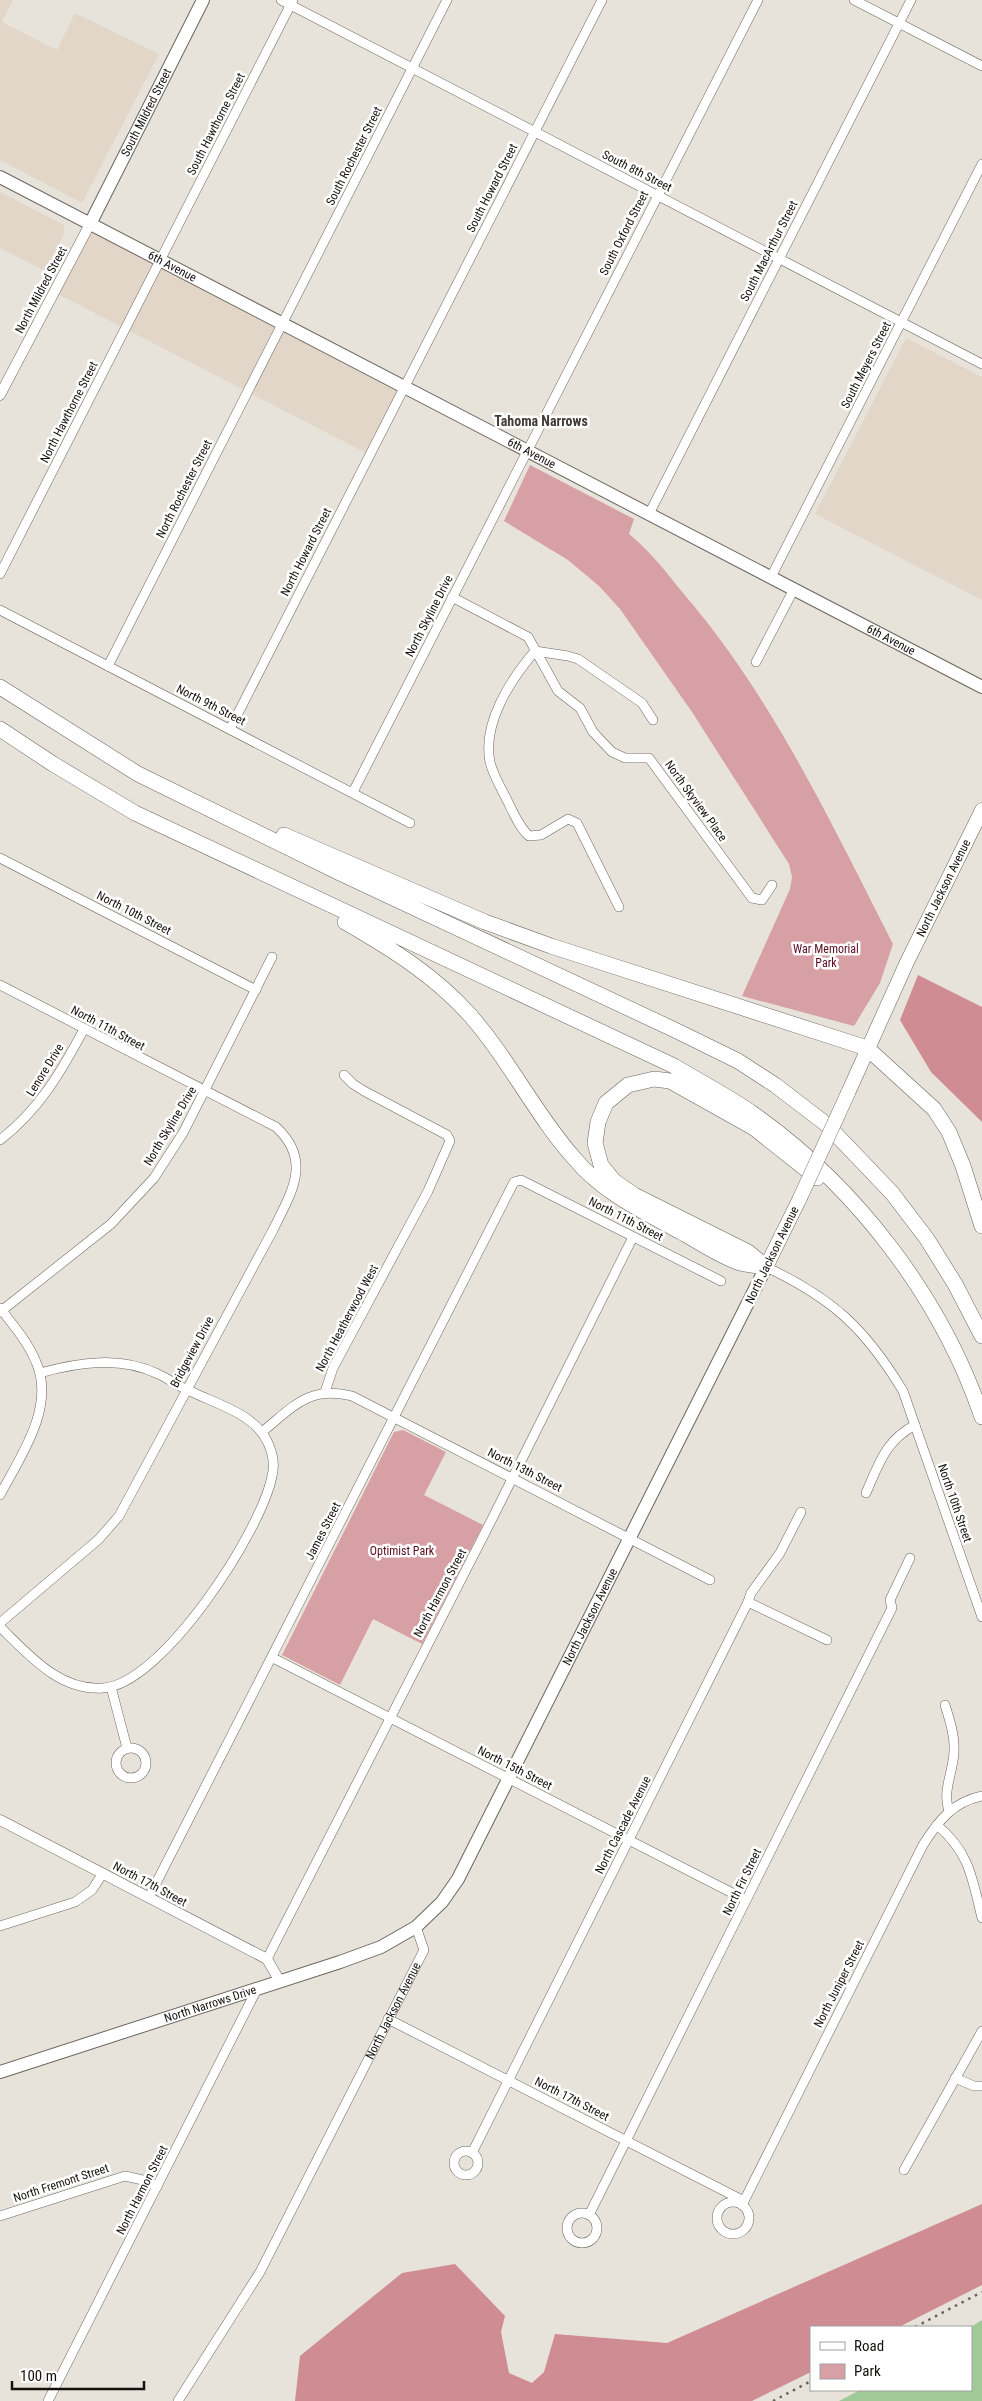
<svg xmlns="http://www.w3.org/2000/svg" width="982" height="2401" viewBox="0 0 982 2401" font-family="'Roboto Condensed',sans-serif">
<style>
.built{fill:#e1d6c8}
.green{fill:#d7a0a5}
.forest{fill:#cf8c92}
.water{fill:#a0c998}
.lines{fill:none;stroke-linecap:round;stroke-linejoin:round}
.minor-casing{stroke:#6b665e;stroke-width:10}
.tertiary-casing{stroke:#6b665e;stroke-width:11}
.secondary-casing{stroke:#6b665e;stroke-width:14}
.primary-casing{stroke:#6b665e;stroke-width:15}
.motorway-casing{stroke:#6b665e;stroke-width:16}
.minor{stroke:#fff;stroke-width:9}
.tertiary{stroke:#fff;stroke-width:10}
.secondary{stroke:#fff;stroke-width:12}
.primary{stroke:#fff;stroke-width:14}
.motorway{stroke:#fff;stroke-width:15}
.rail{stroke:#66635e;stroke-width:2.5;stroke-dasharray:2.5 5;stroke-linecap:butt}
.primary-bridge-casing{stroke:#6b665e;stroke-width:15;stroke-linecap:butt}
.primary-bridge{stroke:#fff;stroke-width:14}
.labels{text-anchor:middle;stroke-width:5;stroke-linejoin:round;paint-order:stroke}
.street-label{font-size:12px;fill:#14120f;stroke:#fff}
.park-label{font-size:12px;fill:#5b0b1f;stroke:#fff}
.neighbourhood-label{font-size:14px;font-weight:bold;fill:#413c35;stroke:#fff}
</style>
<rect width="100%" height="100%" fill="#e8e3da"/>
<path class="built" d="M 0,0 L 13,0 L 2,22 L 57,50 L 75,13 L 159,54 L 82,203 L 0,160 Z
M 0,192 L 64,225 L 64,234 L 45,271 L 0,248 Z
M 90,224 L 405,387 L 370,455 L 54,292 Z
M 906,338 L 982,377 L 982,600 L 815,514 Z"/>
<path class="green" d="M 530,465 L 634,519 L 629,534 C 650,551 666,572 683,593 C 772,696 831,823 893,944 L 880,983 L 854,1026 L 742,996 L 790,889 L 792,877 L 789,864 L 692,712 L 620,609 L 599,586 L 568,560 L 504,521 Z
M 403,1430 L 446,1452 L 424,1495 L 483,1525 L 422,1644 L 373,1619 L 340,1685 L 282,1655 L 394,1432 Z"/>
<path class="forest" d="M 918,975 L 982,1007 L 982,1122 L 931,1072 L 900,1020 Z
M 982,2204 L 982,2285 L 899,2327 L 811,2327 L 811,2372 L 752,2401 L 295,2401 L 300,2356 L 402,2273 L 455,2264 L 505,2316 L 501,2332 L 509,2373 L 532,2383 L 544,2372 L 555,2334 L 667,2343 Z"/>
<path class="water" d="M 982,2320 L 982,2401 L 839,2401 L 860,2390 L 971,2390 L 971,2327 Z"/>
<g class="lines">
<defs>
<g id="minor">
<path d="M 281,0 L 982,364"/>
<path d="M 854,0 L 982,66"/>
<path d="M 649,514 L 911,0"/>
<path d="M 0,574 L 293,0"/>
<path d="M 771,577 L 982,164"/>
<path d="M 452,597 L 528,637 L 558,691 L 580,708 L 593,732 L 612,752 L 625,758 L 649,758 L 752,898 L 762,900 L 772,885"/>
<path d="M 0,610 L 410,823"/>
<path d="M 535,651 C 511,679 482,723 490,762 C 493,775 501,788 507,800 C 513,812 519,827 529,836 L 541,835 L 568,819 L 577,823 L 619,907"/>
<path d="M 535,651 L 568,656 L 578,659 L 642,703 L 653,720"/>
<path d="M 756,662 L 794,589"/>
<path d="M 108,666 L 447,0"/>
<path d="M 230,729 L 602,0"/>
<path d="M 353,792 L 758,0"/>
<path d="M 0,858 L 256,990"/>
<path d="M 0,985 L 276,1127 C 313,1161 291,1193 273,1230 L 119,1516 L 99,1539 L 0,1623"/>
<path d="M 0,1140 C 39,1110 61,1072 84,1029"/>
<path d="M 766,1267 C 832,1298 865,1328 903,1391 L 982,1617"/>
<path d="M 0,1308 C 13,1325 28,1342 36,1362 C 56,1407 20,1457 0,1495"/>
<path d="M 0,1312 L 111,1224 L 154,1178 L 183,1133 L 272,957"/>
<path d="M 325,1392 L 333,1368 L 428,1191 L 450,1141 L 447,1135 L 364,1091 L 353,1084 L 344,1075"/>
<path d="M 262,1432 C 293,1407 309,1385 352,1396 L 710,1580"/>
<path d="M 866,1493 C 879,1464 885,1441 915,1425"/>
<path d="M 748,1602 L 827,1640"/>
<path d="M 0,1627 C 29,1655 59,1691 103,1688 C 162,1685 262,1530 272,1476 C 275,1465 273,1454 268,1443 C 255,1413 215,1404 188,1390 C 178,1386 169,1379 158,1374 C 121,1356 79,1362 40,1373"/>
<path d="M 273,1658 L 746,1900"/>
<path d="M 111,1687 L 127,1748"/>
<path d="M 945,1705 C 950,1721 955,1736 954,1752 C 953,1773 942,1791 949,1811"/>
<circle cx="131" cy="1763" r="15"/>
<path d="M 937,1825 C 970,1853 972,1878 982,1918"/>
<path d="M 149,1897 L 514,1182 L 521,1180 L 721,1281"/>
<path d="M 0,1926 L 75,1902 L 92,1890 L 103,1873"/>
<path d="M 267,1959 L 490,1523 L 633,1237"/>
<path d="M 388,2019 L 744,2201"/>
<path d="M 955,2078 L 974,2086 L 982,2086"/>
<circle cx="466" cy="2163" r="12"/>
<path d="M 472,2153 L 748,1602 L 751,1593 L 780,1553 L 801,1512"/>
<path d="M 904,2170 L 982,2031"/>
<circle cx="733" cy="2218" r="16"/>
<path d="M 742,2205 L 923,1845 C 938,1821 953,1802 982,1796"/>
<circle cx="582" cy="2228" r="15"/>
<path d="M 589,2215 L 892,1608 L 890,1600 L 910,1558"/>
<path d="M 0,2216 L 125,2176 L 147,2181 L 157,2187"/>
<path d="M 48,2401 L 257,1989"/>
<path id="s1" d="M 178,2401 L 260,2272 L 424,1950 L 416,1927"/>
</g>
<path id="tertiary" d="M 0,395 L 90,224
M 0,1820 L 267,1959 L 279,1980"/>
<g id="secondary">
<path id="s2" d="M 0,177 L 982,687"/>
<path id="s3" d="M 90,224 L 203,0"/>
<path id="s4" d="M 0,2072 L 340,1962 L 381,1947 L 416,1927 L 442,1902 L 458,1879 L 766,1267"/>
</g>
<g id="primary">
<path id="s5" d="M 848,1093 L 907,962 L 982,810"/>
<path d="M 766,1267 L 800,1198"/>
</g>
<path id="motorway" d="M 0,687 L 138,774 L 340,873 L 677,1031 L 738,1061 L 775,1085 L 826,1124 L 892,1193 L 927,1239 L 955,1284 L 982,1336
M 0,729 L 53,764 L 135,813 L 674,1066 C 700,1082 728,1096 752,1113 C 856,1186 941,1297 982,1417
M 284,835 L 485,922 L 551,946 L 867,1048 L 934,1109 L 949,1132 L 963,1166 L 982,1226
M 345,922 C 390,948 434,975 469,1014 C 509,1059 535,1114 574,1158 C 602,1192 641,1210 679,1231 C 698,1241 719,1256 740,1263 C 748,1265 757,1266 766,1267
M 765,1266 L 748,1252 L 634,1195 L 614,1181 L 601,1165 L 595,1143 L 598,1122 L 606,1103 L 628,1085 L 654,1079 L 670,1081 L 754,1128 L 817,1178"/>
</defs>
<use href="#minor" class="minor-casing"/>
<use href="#tertiary" class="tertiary-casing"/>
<use href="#secondary" class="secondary-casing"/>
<use href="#primary" class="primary-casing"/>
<use href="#motorway" class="motorway-casing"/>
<use href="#minor" class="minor"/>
<use href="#tertiary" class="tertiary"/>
<use href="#secondary" class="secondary"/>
<use href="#primary" class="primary"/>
<use href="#motorway" class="motorway"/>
<path class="rail" d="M 915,2327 L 982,2292
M 773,2401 L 811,2381"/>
<defs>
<path id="primary-bridge" d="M 800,1198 L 848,1093"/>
</defs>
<use href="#primary-bridge" class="primary-bridge-casing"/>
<use href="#primary-bridge" class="primary-bridge"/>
</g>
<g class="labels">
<g class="street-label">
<text dy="4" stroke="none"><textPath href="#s3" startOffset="125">South Mildred Street</textPath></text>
<text transform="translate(216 124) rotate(-63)" y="4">South Hawthorne Street</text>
<text transform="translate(354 156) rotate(-63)" y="4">South Rochester Street</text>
<text transform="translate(637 171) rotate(27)" y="4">South 8th Street</text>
<text transform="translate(492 188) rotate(-63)" y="4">South Howard Street</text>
<text transform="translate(624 233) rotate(-63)" y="4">South Oxford Street</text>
<text transform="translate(769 251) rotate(-63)" y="4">South MacArthur Street</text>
<text dy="4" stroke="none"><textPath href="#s2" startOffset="194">6th Avenue</textPath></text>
<text transform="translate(41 290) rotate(-62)" y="4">North Mildred Street</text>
<text transform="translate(866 365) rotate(-63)" y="4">South Meyers Street</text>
<text transform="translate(69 412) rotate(-63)" y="4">North Hawthorne Street</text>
<text dy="4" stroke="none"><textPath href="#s2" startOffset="599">6th Avenue</textPath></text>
<text transform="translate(184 489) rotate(-63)" y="4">North Rochester Street</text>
<text transform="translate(306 552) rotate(-63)" y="4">North Howard Street</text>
<text transform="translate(429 616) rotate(-63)" y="4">North Skyline Drive</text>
<text dy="4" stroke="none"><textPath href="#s2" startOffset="1004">6th Avenue</textPath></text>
<text transform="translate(211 705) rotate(27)" y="4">North 9th Street</text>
<text transform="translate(696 801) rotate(54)" y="4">North Skyview Place</text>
<text dy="4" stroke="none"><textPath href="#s5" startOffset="226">North Jackson Avenue</textPath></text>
<text transform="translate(134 913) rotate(27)" y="4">North 10th Street</text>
<text transform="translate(108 1028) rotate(28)" y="4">North 11th Street</text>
<text transform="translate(45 1070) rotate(-58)" y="4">Lenore Drive</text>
<text transform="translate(170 1126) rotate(-59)" y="4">North Skyline Drive</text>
<text transform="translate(626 1219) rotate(27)" y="4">North 11th Street</text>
<text transform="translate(772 1255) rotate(-64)" y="4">North Jackson Avenue</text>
<text transform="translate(347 1318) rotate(-62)" y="4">North Heatherwood West</text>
<text transform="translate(192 1352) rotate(-62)" y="4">Bridgeview Drive</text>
<text transform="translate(525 1470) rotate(27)" y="4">North 13th Street</text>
<text transform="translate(955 1503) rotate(71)" y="4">North 10th Street</text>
<text transform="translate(323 1531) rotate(-63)" y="4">James Street</text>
<text transform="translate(440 1593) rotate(-62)" y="4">North Harmon Street</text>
<text dy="4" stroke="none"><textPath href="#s4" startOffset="799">North Jackson Avenue</textPath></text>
<text transform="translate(515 1768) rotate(27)" y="4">North 15th Street</text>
<text transform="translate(623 1825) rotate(-63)" y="4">North Cascade Avenue</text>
<text transform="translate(742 1882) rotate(-64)" y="4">North Fir Street</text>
<text transform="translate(150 1884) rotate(28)" y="4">North 17th Street</text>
<text transform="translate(839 1984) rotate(-63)" y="4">North Juniper Street</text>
<text dy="4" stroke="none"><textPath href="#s4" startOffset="221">North Narrows Drive</textPath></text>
<text dy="4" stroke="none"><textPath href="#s1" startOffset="446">North Jackson Avenue</textPath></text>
<text transform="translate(572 2099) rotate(27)" y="4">North 17th Street</text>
<text transform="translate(61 2183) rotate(-18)" y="4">North Fremont Street</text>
<text transform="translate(142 2190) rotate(-63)" y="4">North Harmon Street</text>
</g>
<g class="park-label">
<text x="826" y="953">War Memorial<tspan x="826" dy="14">Park</tspan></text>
<text x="402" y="1555">Optimist Park</text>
</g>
<g class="neighbourhood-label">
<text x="541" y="426">Tahoma Narrows</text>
</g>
</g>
<rect x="810" y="2326" width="162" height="65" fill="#ffffff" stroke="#a1a09f"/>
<rect x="820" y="2342" width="25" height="8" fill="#ffffff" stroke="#a1a09f"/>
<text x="854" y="2351" font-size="15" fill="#14120f">Road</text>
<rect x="820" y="2364" width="25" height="15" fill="#d7a0a5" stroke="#a1a09f"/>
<text x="854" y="2376" font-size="15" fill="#14120f">Park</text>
<path d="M12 2381v8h132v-8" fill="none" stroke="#14120f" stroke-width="2.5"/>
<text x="20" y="2381" font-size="15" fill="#14120f" stroke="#ffffff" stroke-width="4" paint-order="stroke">100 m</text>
</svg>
